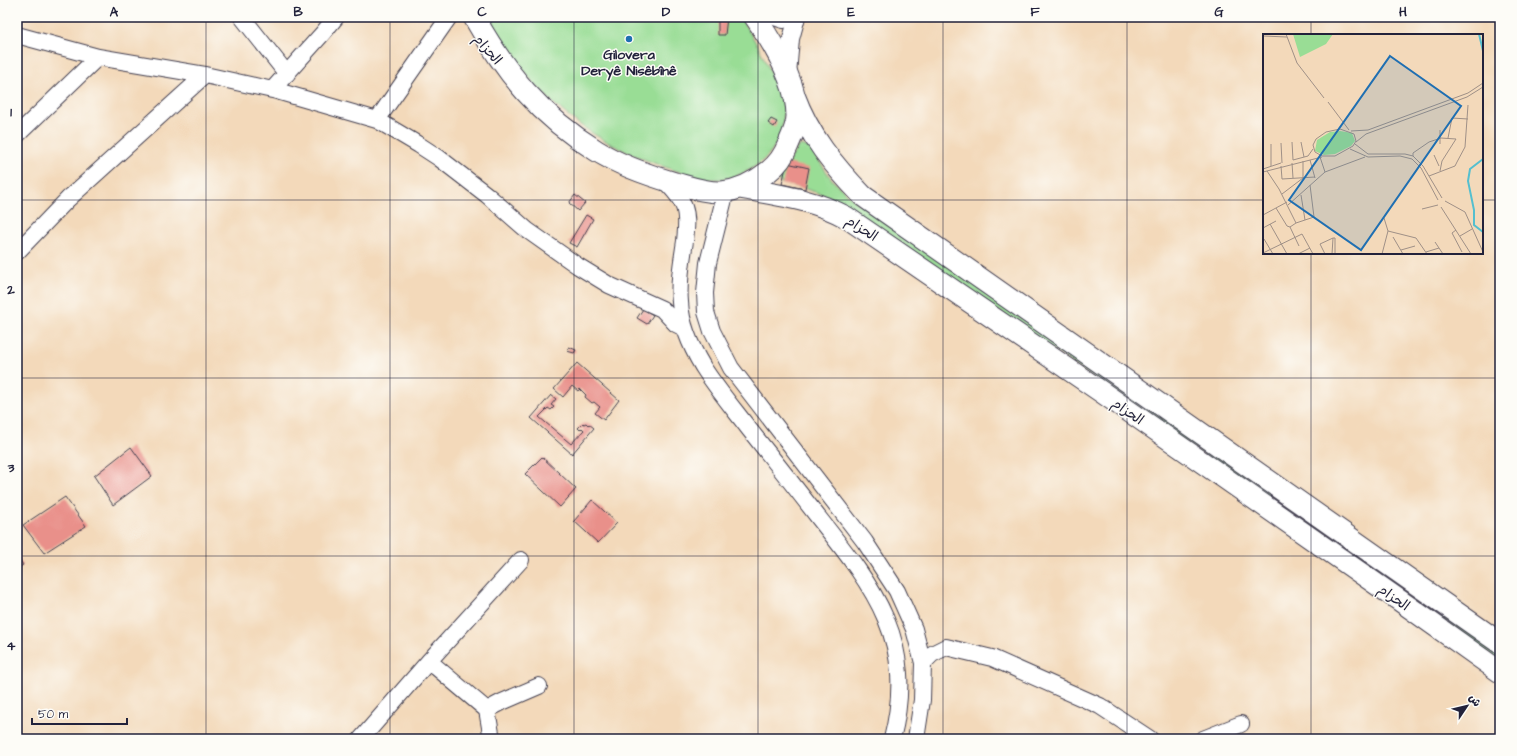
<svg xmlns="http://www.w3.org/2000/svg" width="1517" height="756" viewBox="0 0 1517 756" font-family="'Architects Daughter','Playpen Sans Arabic',sans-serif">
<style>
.green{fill:#99dd95;stroke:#5e8068}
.building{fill:#e9908a}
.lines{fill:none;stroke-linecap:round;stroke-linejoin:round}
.minor-casing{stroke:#413d4e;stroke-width:18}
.major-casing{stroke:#413d4e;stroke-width:23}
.minor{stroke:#fff;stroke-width:16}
.major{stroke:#fff;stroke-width:21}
.grid{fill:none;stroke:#22223b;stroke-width:1;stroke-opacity:0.55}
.poi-dot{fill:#1f6fb2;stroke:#fdfcf7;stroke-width:1.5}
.labels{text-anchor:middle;stroke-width:3;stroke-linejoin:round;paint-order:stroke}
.street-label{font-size:14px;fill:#22223b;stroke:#fdfcf7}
.poi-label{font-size:14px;font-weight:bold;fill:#22223b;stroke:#fdfcf7}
.inset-river{fill:none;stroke:#54bfcf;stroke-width:2}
.inset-road{fill:none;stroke:#9f9087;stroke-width:1}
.view{fill:#1f6fb2;fill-opacity:0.15;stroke:#1f6fb2;stroke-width:2}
.inset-edge{fill:none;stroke:#22223b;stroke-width:2}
.neatline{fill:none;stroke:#22223b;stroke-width:1.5}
.grid-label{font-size:13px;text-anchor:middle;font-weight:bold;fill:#22223b}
</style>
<rect width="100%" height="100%" fill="#fdfcf7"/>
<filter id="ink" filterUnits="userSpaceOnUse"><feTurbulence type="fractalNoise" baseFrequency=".025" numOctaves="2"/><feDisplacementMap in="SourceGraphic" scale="8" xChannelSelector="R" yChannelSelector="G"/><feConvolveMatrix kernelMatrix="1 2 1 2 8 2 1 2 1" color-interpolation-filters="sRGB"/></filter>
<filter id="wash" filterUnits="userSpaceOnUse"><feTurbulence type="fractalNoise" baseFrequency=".012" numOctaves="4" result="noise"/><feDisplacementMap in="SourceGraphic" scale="16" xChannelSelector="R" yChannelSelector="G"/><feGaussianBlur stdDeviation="0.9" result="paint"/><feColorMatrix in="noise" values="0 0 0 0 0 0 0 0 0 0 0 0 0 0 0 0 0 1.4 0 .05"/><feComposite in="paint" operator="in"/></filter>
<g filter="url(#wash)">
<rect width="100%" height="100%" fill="#f3d9ba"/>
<path class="green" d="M 488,17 L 740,17 L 758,46 L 780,91 C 787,112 784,136 769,154 C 758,167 740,177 722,179 C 707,180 691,175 677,171 C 627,155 588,136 549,99 C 524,75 505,47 488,17 Z
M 802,145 L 810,148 L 833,181 L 855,201 L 1500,652 L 1500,661 L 847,206 C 826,194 804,188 781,183 L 778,180 L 779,177 L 798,147 Z"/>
<g id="blocks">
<path class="building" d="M 721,17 L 727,17 L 725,35 L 718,35 L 718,20 L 720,20 Z
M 771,119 L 777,122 L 774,127 L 768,123 Z
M 787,163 L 809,168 L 805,189 L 782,184 Z
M 575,195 L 585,203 L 578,211 L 569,203 Z
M 586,215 L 593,219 L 577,247 L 569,243 Z
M 643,309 L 653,315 L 647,324 L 637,318 Z
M 569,347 L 576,350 L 574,353 L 567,351 Z
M 577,363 L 619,400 L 604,420 L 595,413 L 600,407 L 594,402 L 592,403 L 585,397 L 586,395 L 580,389 L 578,391 L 572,386 L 563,397 L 554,389 Z
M 551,395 L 556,399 L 551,405 L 554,407 L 551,410 L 548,408 L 539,417 L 571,444 L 584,430 L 582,428 L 580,430 L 578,428 L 583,423 L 584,424 L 586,423 L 588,425 L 589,424 L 594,428 L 572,454 L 531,418 Z
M 131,447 L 152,476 L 113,505 L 94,476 Z
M 542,457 L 576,489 L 560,507 L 525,474 Z
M 65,497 L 86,526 L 44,553 L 23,525 Z
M 592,500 L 617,523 L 598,543 L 574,521 Z
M 17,556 L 23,565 L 17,569 Z"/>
</g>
</g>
<g filter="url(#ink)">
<use href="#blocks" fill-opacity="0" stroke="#413d4e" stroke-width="1"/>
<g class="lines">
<defs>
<path id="minor" d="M 242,17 L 287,74
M 774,17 L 783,20 L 791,17
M 17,35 L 98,57 L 205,75 L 277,91 L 377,120 L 419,145 L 439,158 L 487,195 L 527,230 L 578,266 L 609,285 L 662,309 L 676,324 L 684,328
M 788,74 L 791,39 L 797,17
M 272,90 L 323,33 L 336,17
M 377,120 L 449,17
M 17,135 L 98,57
M 663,179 C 671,188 680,195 684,207 C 688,218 686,230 685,241 C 682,261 678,282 680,302 C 681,325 691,347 703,367 C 717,389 733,408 749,429 C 772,458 795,487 818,517 C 875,589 917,642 892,739
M 726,191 L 708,263 L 705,293 L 706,312 L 712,331 L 731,368 L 865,542 L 897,591 L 914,629 L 923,663 L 922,700 L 916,739
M 17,252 L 68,199 L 205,75
M 429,661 L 487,710
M 923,663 L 932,654 L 946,647 L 992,658 L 1100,706 L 1150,739
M 361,739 L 429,661 L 521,560
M 492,739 L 487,710 L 502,702 L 539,686
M 1203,739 L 1241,724"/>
<path id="major" d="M 474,17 C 506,74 540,116 597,151 C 621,166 648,175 675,183 C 690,187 707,193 722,192 C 740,190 755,182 769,171 C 778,164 784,155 788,145 C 792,136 797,126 797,116 C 797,83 773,43 755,17
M 794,95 C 809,136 834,166 863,196 L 1500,643
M 740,188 C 776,195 814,199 846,217 L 1103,393 L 1399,600 L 1500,672"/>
</defs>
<use href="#minor" class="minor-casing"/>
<use href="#major" class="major-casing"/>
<use href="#minor" class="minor"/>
<use href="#major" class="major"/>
</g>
</g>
<path class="grid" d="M 206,17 L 206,739M 390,17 L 390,739M 574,17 L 574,739M 758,17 L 758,739M 943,17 L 943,739M 1127,17 L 1127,739M 1311,17 L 1311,35M 17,200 L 1264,200M 1482,200 L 1500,200M 1311,253 L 1311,739M 17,378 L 1500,378M 17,556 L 1500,556"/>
<circle class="poi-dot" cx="629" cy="39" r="4"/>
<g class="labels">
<g class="street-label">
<text transform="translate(488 49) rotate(49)" y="5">الحزام</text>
<text transform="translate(862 228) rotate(33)" y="5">الحزام</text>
<text transform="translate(1128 411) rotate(35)" y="5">الحزام</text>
<text transform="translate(1394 597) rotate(35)" y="5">الحزام</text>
</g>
<g class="poi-label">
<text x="629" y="59">Gilovera<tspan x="629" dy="16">Deryê Nisêbînê</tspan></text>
</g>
</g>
<g transform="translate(1263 34)">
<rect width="220" height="220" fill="#f3d9ba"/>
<path d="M 30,0 L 70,0 L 63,10 L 37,23 ZM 77,97 L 89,99 L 92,107 L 88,112 L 72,120 L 61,121 L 52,117 L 54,106 L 67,98 Z" fill="#99dd95"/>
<path class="inset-river" d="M 216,0 L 220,17M 220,125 L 207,135 L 205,147 L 211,176 L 211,191 L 220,198"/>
<path class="inset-road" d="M 23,0 L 34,29 L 61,64M 0,2 L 24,3M 65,68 L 86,96M 77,95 L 91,100 L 93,107 L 90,112 L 72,122 L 59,122 L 52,118 L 50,111 L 53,105 L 63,98 ZM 88,97 L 105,96 L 205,59 L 220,49M 185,104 L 189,84 L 205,85M 29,108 L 30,126M 38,108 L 41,123M 93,108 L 103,100 L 204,63 L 220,53M 18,109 L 19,129M 92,110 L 105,120 L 142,120 L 150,122 L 160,132 L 179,164M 177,110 L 177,96M 87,115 L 105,123 L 137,122 L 149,125 L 158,134 L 175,166M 171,121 L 176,132M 150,122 L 150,119 L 166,108 L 178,104 L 193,105 L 179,127 L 177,137M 57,123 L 62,138M 30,126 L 45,122 L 50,115M 47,126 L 52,144M 29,129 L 30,144M 8,132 L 8,110M 18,132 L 19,145 L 52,143M 0,135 L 18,129M 4,137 L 16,155 L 33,189 L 27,193 L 36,212M 0,138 L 59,123M 166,142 L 192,132 L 194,128 L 202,113 L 205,71M 19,160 L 40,144 L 40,127M 38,161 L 42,186M 182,167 L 202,178 L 220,218M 25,171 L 62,138 L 102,123M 178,173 L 208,220M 13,174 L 24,192 L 27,193M 159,175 L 175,171M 0,181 L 24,168M 121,184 L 125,197 L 153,204 L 164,220M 33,189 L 51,183 L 47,151M 7,190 L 24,220M 0,194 L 13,187M 193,196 L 189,199 L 199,218M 197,202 L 209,195M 130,203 L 140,220M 1,205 L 10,220M 172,208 L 180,220M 138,216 L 152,212M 163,218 L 176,214M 0,219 L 39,200 L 50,220M 35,220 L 47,214M 62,220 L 57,210 L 70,204 L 72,204 L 72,220M 69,220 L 70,204M 119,220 L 125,197"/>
<path class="view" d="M 127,22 L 198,72 L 98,216 L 26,166 Z"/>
<rect width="220" height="220" class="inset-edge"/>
</g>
<rect width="1517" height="756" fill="none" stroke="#fdfcf7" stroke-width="44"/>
<g transform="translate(1467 706) rotate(55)" stroke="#fdfcf7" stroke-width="3" paint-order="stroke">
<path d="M0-3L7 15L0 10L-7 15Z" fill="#22223b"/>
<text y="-6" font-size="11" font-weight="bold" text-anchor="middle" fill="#22223b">ش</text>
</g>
<path d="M32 718v6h95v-6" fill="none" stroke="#22223b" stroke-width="2"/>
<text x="38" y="718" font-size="12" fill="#22223b" stroke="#fdfcf7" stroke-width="3" paint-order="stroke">50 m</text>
<rect x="22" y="22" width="1473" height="712" class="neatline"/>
<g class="grid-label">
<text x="114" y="16">A</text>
<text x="298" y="16">B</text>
<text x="482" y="16">C</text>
<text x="666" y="16">D</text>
<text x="851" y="16">E</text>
<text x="1035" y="16">F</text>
<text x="1219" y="16">G</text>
<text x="1403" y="16">H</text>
<text x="11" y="116">1</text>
<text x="11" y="294">2</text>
<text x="11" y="472">3</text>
<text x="11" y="650">4</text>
</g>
</svg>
